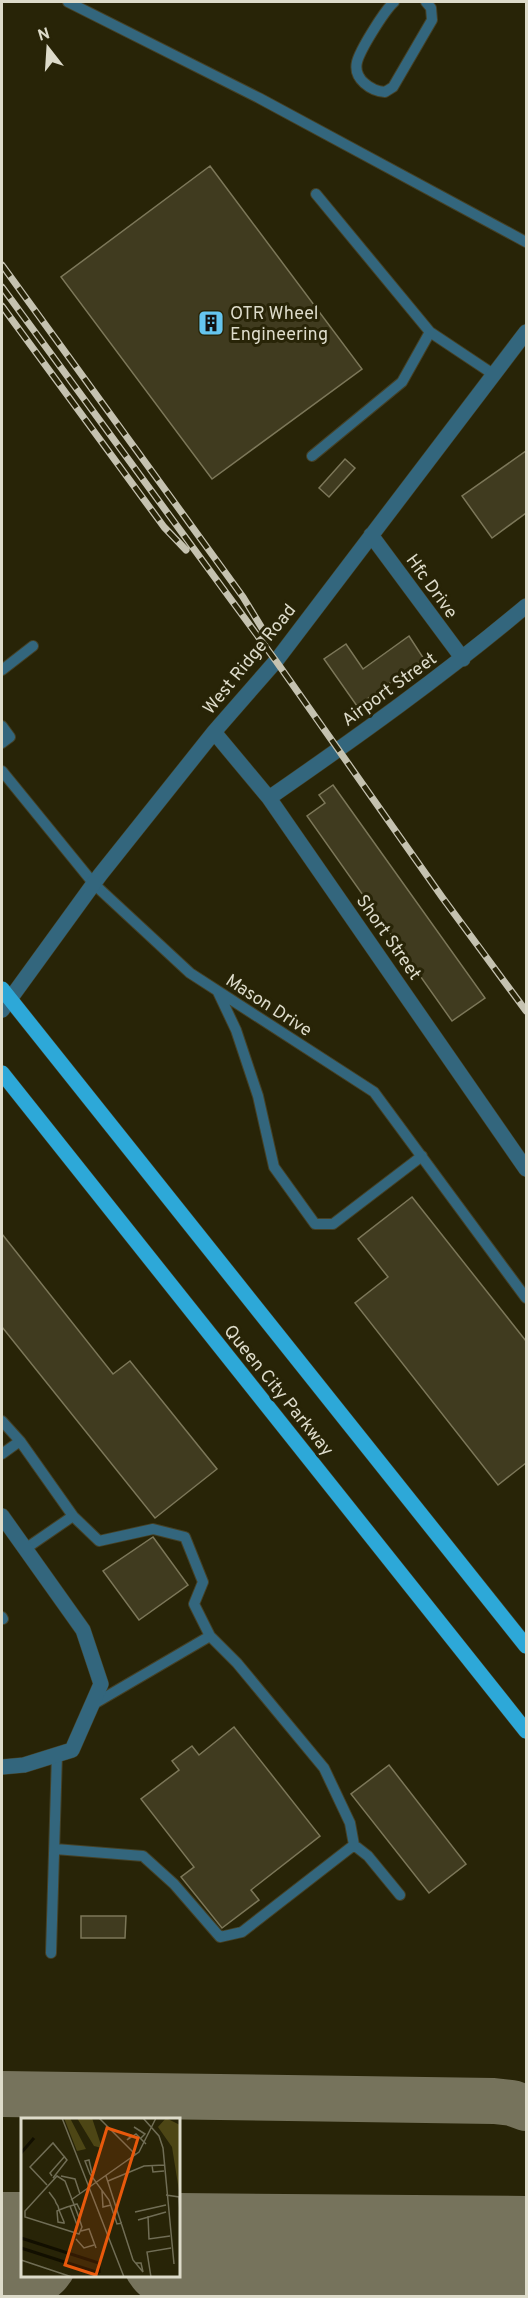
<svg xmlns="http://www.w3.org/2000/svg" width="528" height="2298" viewBox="0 0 528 2298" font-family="Overpass,sans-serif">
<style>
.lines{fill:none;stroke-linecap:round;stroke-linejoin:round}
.taxiway{stroke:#76735c;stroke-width:46}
.runway{stroke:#76735c;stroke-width:116}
.building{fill:#403b1f;stroke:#7c7759;stroke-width:1.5}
.service-casing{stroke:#454126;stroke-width:12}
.minor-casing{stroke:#454126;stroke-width:16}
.primary-casing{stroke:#454126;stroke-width:16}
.service{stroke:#33667d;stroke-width:10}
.minor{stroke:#33667d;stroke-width:15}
.primary{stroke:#2da8d8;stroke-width:15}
.rail-casing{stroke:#c5c2b0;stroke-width:7}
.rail{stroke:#282407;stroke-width:4.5;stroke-dasharray:14;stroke-linecap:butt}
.labels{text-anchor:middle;stroke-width:6;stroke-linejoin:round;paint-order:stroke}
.poi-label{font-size:18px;fill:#dddbca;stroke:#282407;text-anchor:start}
.street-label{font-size:18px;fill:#dddbca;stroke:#282407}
.inset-river{fill:none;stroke:#120f00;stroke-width:3}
.inset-road{fill:none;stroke:#706d55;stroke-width:1.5}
.view{fill:#e8590c;fill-opacity:0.15;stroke:#e8590c;stroke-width:3}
.inset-edge{fill:none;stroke:#dddbca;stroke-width:3}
</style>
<rect width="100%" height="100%" fill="#282407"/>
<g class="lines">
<path class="taxiway" d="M 2,2094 L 494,2101 L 512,2103 L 526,2108"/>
<path class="runway" d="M 2,2250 L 22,2250
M 178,2251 L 526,2254"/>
</g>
<path class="building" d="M 210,166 L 362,369 L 212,479 L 61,277 Z
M 526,451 L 526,513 L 492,538 L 462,496 Z
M 345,459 L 355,468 L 329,497 L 319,488 Z
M 409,636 L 424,659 L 357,706 L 324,659 L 346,644 L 363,669 Z
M 333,785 L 485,998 L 452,1021 L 307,816 L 325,803 L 319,795 Z
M 412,1197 L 526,1341 L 526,1463 L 498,1485 L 355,1303 L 388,1277 L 358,1239 Z
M 2,1234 L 113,1374 L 130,1361 L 217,1469 L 155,1518 L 2,1327 Z
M 153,1537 L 188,1585 L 139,1620 L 103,1571 Z
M 234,1727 L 320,1836 L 251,1890 L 259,1900 L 222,1928 L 181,1877 L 194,1867 L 141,1799 L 179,1770 L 172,1761 L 192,1746 L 199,1755 Z
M 389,1765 L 466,1864 L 429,1893 L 351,1794 Z
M 81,1916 L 126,1916 L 125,1938 L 81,1938 Z"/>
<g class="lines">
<defs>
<path id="service" d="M 68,2 L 259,98 L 526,242
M 394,2 C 384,11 360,50 357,62 C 353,79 371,91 385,92 L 393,87 L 432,20 L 431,8 L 426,2
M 316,194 L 430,332 L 493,374
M 312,456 L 402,382 L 430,332
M 2,670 L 33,646
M 2,726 L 10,737 L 2,743
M 2,771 L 94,884 L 190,973 L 374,1092 L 526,1298
M 218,992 L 236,1030 L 258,1096 L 274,1167 L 315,1224 L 333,1224 L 422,1156
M 2,1421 L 20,1441
M 2,1454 L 20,1441 L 73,1516
M 25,1549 L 73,1516 L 99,1541 L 153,1529 L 185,1537 L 203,1582 L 194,1604 L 210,1636
M 2,1617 L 3,1619
M 92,1705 L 210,1636 L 237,1663 L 324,1768 L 350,1823 L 354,1845 L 368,1856 L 400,1895
M 55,1849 L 143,1856 L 174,1884 L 220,1937 L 242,1932 L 354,1845
M 51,1953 L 57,1754"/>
<path id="minor" d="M 371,535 L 463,659
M 214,732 L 269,798 L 526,1169
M 269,798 C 357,737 444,675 526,606
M 2,1010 L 100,875 L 214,732 L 276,661 L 526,332
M 2,1516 L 83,1630 L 101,1684 L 72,1750 L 24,1765 L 2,1767"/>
<path id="primary" d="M 2,989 L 526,1646
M 2,1073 L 526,1731"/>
</defs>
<use href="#service" class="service-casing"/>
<use href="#minor" class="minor-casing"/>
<use href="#primary" class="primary-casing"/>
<use href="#service" class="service"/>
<use href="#minor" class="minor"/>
<use href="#primary" class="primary"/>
<defs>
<path id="rail" d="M 2,265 L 243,597 L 265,633
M 2,287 L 276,661 L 442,897 L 526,1011
M 2,306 L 164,527 L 186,550"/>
</defs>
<use href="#rail" class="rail-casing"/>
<use href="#rail" class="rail"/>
</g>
<defs>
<symbol id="building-square" viewBox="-11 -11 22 22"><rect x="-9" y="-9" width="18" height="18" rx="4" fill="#65c5ef" stroke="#282407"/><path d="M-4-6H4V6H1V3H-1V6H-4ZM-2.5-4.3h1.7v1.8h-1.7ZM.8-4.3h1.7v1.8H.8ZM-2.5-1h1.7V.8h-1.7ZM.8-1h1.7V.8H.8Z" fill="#111"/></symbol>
</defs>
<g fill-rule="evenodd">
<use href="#building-square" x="196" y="308" width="30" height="30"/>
</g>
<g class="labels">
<g class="poi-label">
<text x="230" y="319">OTR Wheel<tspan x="230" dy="21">Engineering</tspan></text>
</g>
<g class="street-label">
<text transform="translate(432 586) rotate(54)" y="6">Hfc Drive</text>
<text transform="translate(249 659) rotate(-51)" y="6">West Ridge Road</text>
<text transform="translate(389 689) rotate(-36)" y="6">Airport Street</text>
<text transform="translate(389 937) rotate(55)" y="6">Short Street</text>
<text transform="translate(269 1005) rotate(33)" y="6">Mason Drive</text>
<text transform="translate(279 1390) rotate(51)" y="6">Queen City Parkway</text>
</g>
</g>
<g transform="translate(21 2118)">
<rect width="159" height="159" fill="#282407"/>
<path d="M 43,0 L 49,0 L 65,31 L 56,33 ZM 56,0 L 71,0 L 81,30 L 73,28 ZM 145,0 L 159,7 L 159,79 L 151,29 L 137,9 Z" fill="#4d4615"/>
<path class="inset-river" d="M 0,35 L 13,20M 0,120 L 78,145 L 78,155M 0,130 L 78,155"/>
<path class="inset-road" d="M 41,0 L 103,159M 78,0 L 115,37M 122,0 L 138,18 L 142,30 L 153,146M 113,9 L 124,16 L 120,20M 111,17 L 106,22 L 115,16 L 125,26M 131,47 L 132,54 L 143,53M 71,55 L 68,42 L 64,43 L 69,56 L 88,82 L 96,106 L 101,105M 31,58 L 29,55 L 44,38M 36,58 L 44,63 L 57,97 L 61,109 L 58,116 L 4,99 L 4,93 ZM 40,58 L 54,61 L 59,76M 85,58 L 112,142 L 122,154 L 120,145 L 115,145M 87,63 L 123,48 L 143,47M 26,67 L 9,49 L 32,25 L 46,42 L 32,60M 81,73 L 82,89 L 90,87M 28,74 L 34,82 L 35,85 L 37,88 L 38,92 L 43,104 L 43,105 L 37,104 L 36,93 L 38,92 L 46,89 L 56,86 L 59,92M 145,77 L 158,79 L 159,94M 50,82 L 118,34 L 135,0M 49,88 L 56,107M 114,94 L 145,87M 127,98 L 128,121 L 149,118M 117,102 L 145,94M 60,113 L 68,111 L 75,130M 55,121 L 63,130 L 73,127M 0,142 L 51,159M 130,159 L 126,134 L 150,130"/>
<path class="view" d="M 86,10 L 117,20 L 75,157 L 44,147 Z"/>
<rect width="159" height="159" class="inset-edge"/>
</g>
<rect width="528" height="2298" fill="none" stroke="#dddbca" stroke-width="6"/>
<g transform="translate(48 48) rotate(343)" stroke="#282407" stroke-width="4.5" paint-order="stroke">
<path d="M0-4.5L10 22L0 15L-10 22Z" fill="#dddbca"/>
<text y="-9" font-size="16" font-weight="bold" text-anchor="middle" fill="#dddbca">N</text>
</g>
</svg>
